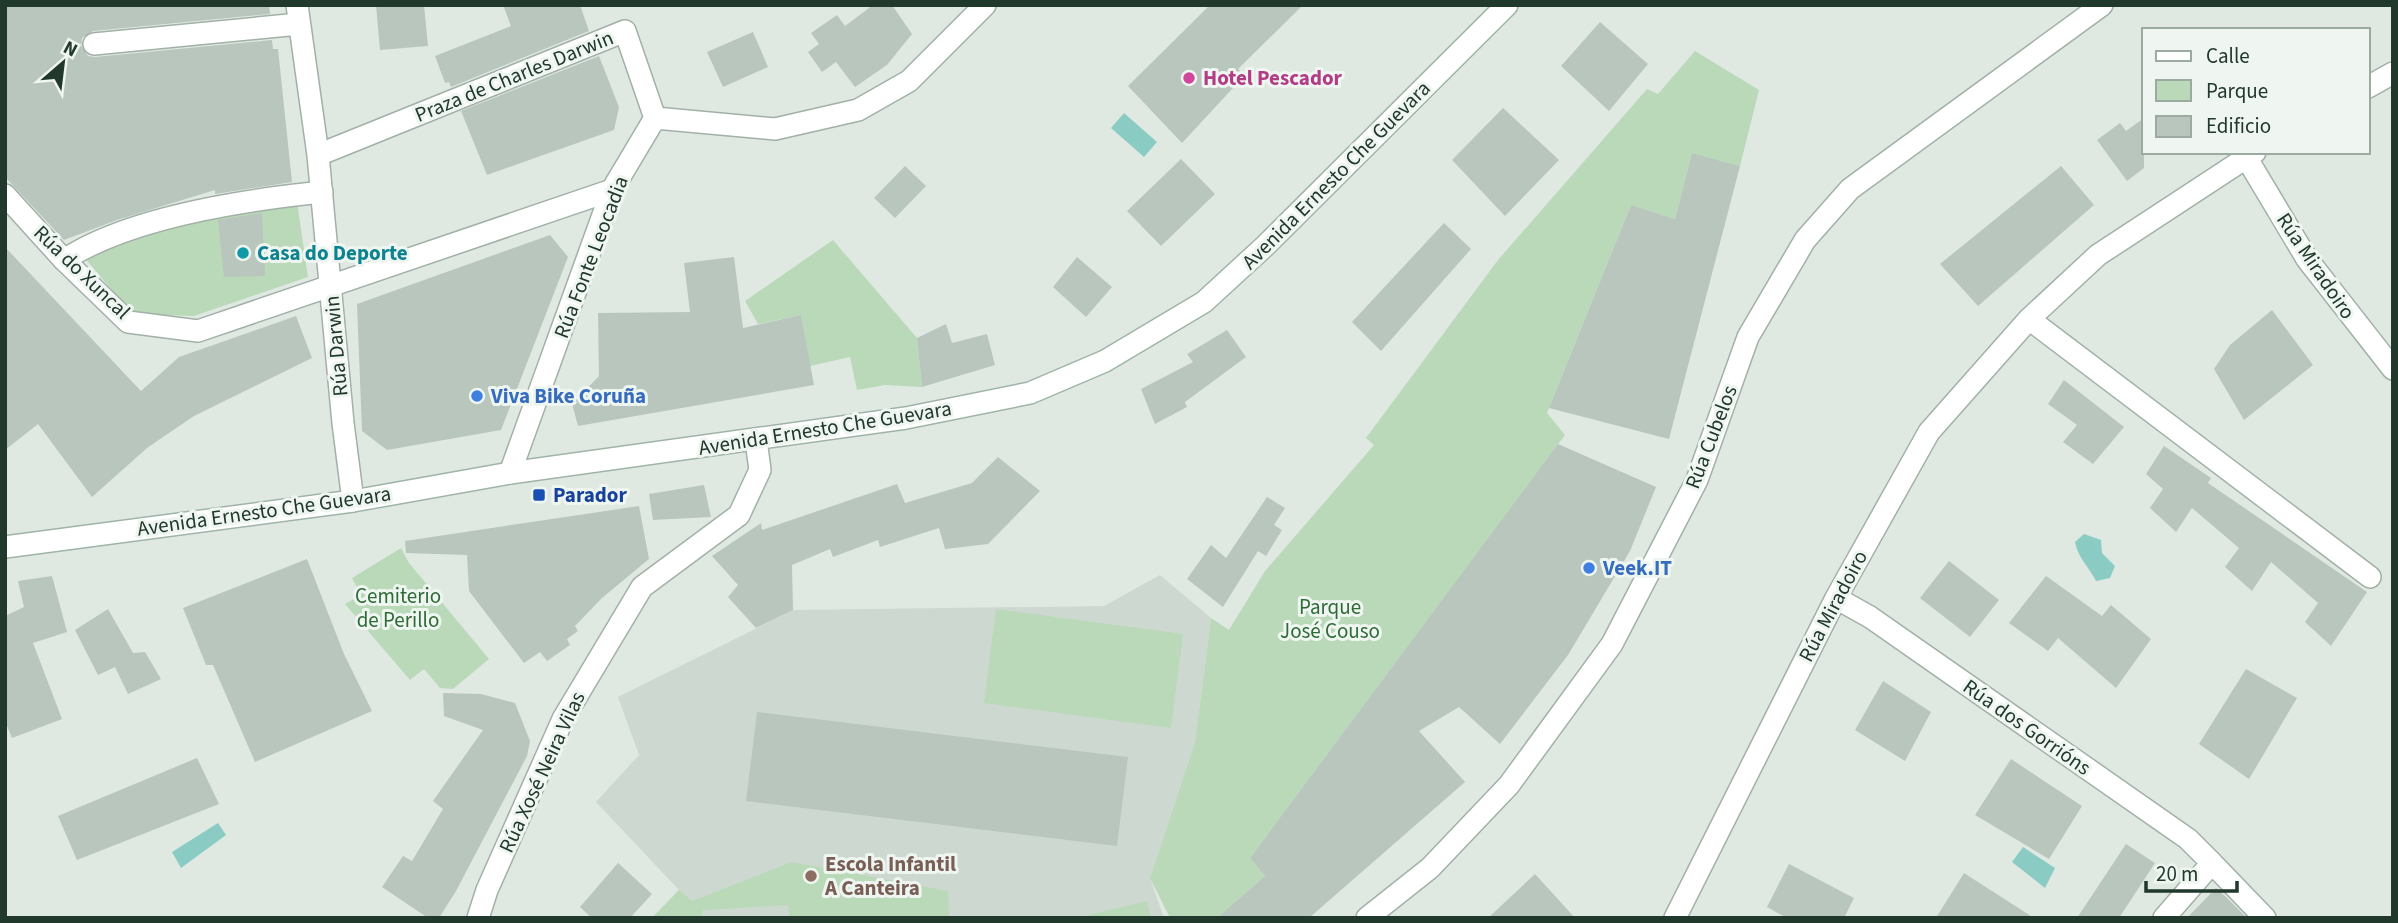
<svg xmlns="http://www.w3.org/2000/svg" width="2398" height="923" viewBox="0 0 2398 923" font-family="'Source Sans 3',sans-serif">
<style>
.built{fill:#cdd9d0}
.green{fill:#b9d9b9}
.water{fill:#8acbc3}
.building{fill:#b8c6bd}
.lines{fill:none;stroke-linecap:round;stroke-linejoin:round}
.pedestrian-casing{stroke:#a2b0a8;stroke-width:24}
.minor-casing{stroke:#a2b0a8;stroke-width:24}
.secondary-casing{stroke:#9fb4a7;stroke-width:24}
.pedestrian{stroke:#fff;stroke-width:21}
.minor{stroke:#fff;stroke-width:21}
.secondary{stroke:#fff;stroke-width:21}
.hotel-dot{fill:#d1479c;stroke:#eff6f1;stroke-width:2.5}
.culture-dot{fill:#0f9aa8;stroke:#eff6f1;stroke-width:2.5}
.shop-dot{fill:#3f7fe0;stroke:#eff6f1;stroke-width:2.5}
.transit-dot{fill:#1a4fb4;stroke:#eff6f1;stroke-width:2.5}
.education-dot{fill:#8d6e63;stroke:#eff6f1;stroke-width:2.5}
.labels{text-anchor:middle;stroke-width:6;stroke-linejoin:round;paint-order:stroke}
.street-label{font-size:21px;fill:#21382c;stroke:#eff6f1}
.hotel-label{font-size:21px;font-weight:bold;fill:#b23c85;stroke:#eff6f1;text-anchor:start}
.culture-label{font-size:21px;font-weight:bold;fill:#0d838f;stroke:#eff6f1;text-anchor:start}
.shop-label{font-size:21px;font-weight:bold;fill:#366cbe;stroke:#eff6f1;text-anchor:start}
.transit-label{font-size:21px;font-weight:bold;fill:#164399;stroke:#eff6f1;text-anchor:start}
.park-label{font-size:21px;fill:#2f6b36;stroke:#eff6f1}
.education-label{font-size:21px;font-weight:bold;fill:#785e54;stroke:#eff6f1;text-anchor:start}
</style>
<rect width="100%" height="100%" fill="#dfe9e2"/>
<path class="built" d="M 1160,575 L 1211,618 L 1195,742 L 1150,878 L 1164,918 L 652,918 L 679,890 L 596,802 L 639,755 L 618,697 L 793,610 L 1104,606 Z"/>
<path class="green" d="M 1695,51 L 1759,90 L 1740,166 L 1692,153 L 1675,219 L 1631,205 L 1547,413 L 1565,435 L 1250,858 L 1265,876 L 1217,918 L 1170,918 L 1150,878 L 1195,742 L 1211,618 L 1229,630 L 1265,571 L 1374,445 L 1366,438 L 1498,260 L 1647,89 L 1658,94 Z
M 296,195 L 308,277 L 194,316 L 132,314 L 78,250 Z
M 833,240 L 917,338 L 922,387 L 885,385 L 857,390 L 850,357 L 810,366 L 801,315 L 758,324 L 745,301 Z
M 401,548 L 409,563 L 489,659 L 453,689 L 440,688 L 424,669 L 410,680 L 345,604 L 361,595 L 352,578 Z
M 996,609 L 1183,634 L 1171,728 L 984,703 Z
M 792,862 L 948,891 L 949,918 L 789,918 L 788,905 L 703,910 L 702,918 L 652,918 L 679,890 L 692,901 Z
M 1147,901 L 1151,918 L 1077,918 Z"/>
<path class="water" d="M 1124,113 L 1157,142 L 1144,157 L 1111,128 Z
M 2084,534 L 2101,540 L 2102,553 L 2115,566 L 2110,578 L 2096,581 C 2089,567 2078,558 2075,542 Z
M 218,823 L 226,835 L 181,868 L 172,852 Z
M 2023,847 L 2055,868 L 2045,888 L 2012,862 Z"/>
<path class="building" d="M 5,5 L 269,5 L 270,14 L 93,31 L 82,38 L 81,46 L 88,56 L 95,57 L 272,40 L 273,49 L 278,49 L 292,182 L 215,194 L 215,190 L 117,220 L 64,240 L 5,177 Z
M 376,5 L 424,5 L 428,46 L 380,50 Z
M 503,5 L 580,5 L 589,31 L 451,87 L 449,82 L 445,83 L 435,56 L 511,26 Z
M 873,5 L 892,5 L 912,34 L 887,65 L 855,87 L 836,62 L 822,72 L 808,52 L 819,44 L 811,33 L 837,15 L 845,26 Z
M 1210,5 L 1303,5 L 1238,69 L 1245,75 L 1182,143 L 1128,86 Z
M 1600,22 L 1648,64 L 1609,111 L 1561,66 Z
M 753,32 L 768,67 L 723,87 L 707,52 Z
M 599,56 L 619,107 L 614,130 L 487,175 L 461,111 Z
M 1503,108 L 1559,160 L 1505,216 L 1452,160 Z
M 2144,118 L 2144,168 L 2127,181 L 2097,140 L 2120,123 L 2126,131 Z
M 1692,153 L 1740,166 L 1669,439 L 1549,408 L 1631,205 L 1675,219 Z
M 1181,159 L 1215,194 L 1161,246 L 1127,211 Z
M 905,166 L 926,186 L 895,218 L 874,198 Z
M 2061,166 L 2094,205 L 1978,306 L 1940,264 Z
M 262,213 L 265,276 L 224,277 L 218,220 Z
M 1444,223 L 1471,249 L 1381,351 L 1352,322 Z
M 550,235 L 568,257 L 501,430 L 387,450 L 362,431 L 357,304 Z
M 5,247 L 141,391 L 179,357 L 296,316 L 312,358 L 194,416 L 147,448 L 92,497 L 38,424 L 5,450 Z
M 734,257 L 743,328 L 801,315 L 814,385 L 578,426 L 572,404 L 599,376 L 598,313 L 690,312 L 684,263 Z
M 1077,257 L 1112,287 L 1086,317 L 1053,287 Z
M 2272,310 L 2313,365 L 2244,420 L 2214,369 L 2230,345 Z
M 946,324 L 952,343 L 987,334 L 995,365 L 922,387 L 917,338 Z
M 1227,330 L 1246,357 L 1185,402 L 1187,407 L 1155,424 L 1141,389 L 1193,362 L 1187,354 Z
M 2064,380 L 2124,427 L 2093,464 L 2063,442 L 2077,425 L 2048,404 Z
M 1558,444 L 1656,487 L 1630,551 L 1568,655 L 1500,744 L 1459,707 L 1419,731 L 1465,782 L 1309,918 L 1217,918 L 1265,876 L 1250,858 Z
M 2164,446 L 2211,478 L 2208,483 L 2367,592 L 2331,646 L 2305,622 L 2318,603 L 2271,562 L 2252,591 L 2225,567 L 2239,548 L 2192,508 L 2176,532 L 2150,508 L 2163,489 L 2146,474 Z
M 998,457 L 1040,491 L 988,544 L 945,549 L 939,528 L 880,547 L 878,540 L 833,557 L 830,549 L 792,565 L 793,610 L 756,628 L 728,597 L 738,585 L 712,556 L 761,523 L 762,530 L 897,484 L 905,503 L 972,483 Z
M 704,485 L 711,517 L 653,520 L 649,494 Z
M 1267,497 L 1285,508 L 1274,525 L 1282,530 L 1266,556 L 1258,551 L 1223,607 L 1187,579 L 1211,545 L 1226,558 Z
M 639,506 L 649,559 L 602,598 L 575,626 L 578,631 L 567,639 L 570,645 L 547,661 L 540,652 L 524,663 L 469,591 L 467,555 L 406,553 L 405,541 Z
M 307,559 L 344,654 L 372,711 L 255,762 L 213,665 L 206,665 L 183,608 Z
M 1949,561 L 1999,600 L 1970,637 L 1920,598 Z
M 52,576 L 67,632 L 33,643 L 62,719 L 12,738 L 5,721 L 5,616 L 24,607 L 18,581 Z
M 2046,576 L 2102,616 L 2111,605 L 2151,639 L 2116,688 L 2058,638 L 2048,651 L 2009,623 Z
M 108,609 L 133,653 L 145,652 L 161,679 L 128,694 L 115,667 L 98,675 L 75,630 Z
M 2246,669 L 2297,698 L 2249,779 L 2199,744 Z
M 1883,681 L 1931,712 L 1905,761 L 1855,730 Z
M 443,693 L 481,694 L 515,703 L 530,741 L 527,756 L 456,891 L 439,918 L 428,918 L 382,887 L 403,856 L 412,861 L 443,809 L 433,801 L 483,730 L 444,716 Z
M 757,712 L 1128,757 L 1117,846 L 746,801 Z
M 197,758 L 219,804 L 77,860 L 58,816 Z
M 2011,759 L 2082,806 L 2049,859 L 1975,815 Z
M 2126,844 L 2155,863 L 2119,918 L 2077,918 Z
M 618,863 L 652,894 L 630,918 L 592,918 L 580,907 Z
M 1789,864 L 1854,898 L 1844,918 L 1787,918 L 1767,907 Z
M 1964,873 L 2034,918 L 1936,918 Z
M 1535,874 L 1575,918 L 1488,918 Z
M 2216,888 L 2226,897 L 2247,918 L 2187,918 Z"/>
<g class="lines">
<defs>
<path id="pedestrian" d="M 64,260 C 129,217 244,200 322,192"/>
<path id="minor" d="M 297,5 L 318,155 L 343,423 L 353,501
M 94,44 L 299,24
M 2368,87 L 2393,73
M 655,118 L 775,129 L 858,110 L 909,81 L 985,5
M 318,155 L 625,31 L 655,118
M 2246,157 L 2307,259 L 2393,369
M 5,195 L 64,260 L 128,322 L 198,331 L 612,190
M 2029,319 L 2370,577
M 510,473 L 612,190 L 655,118
M 1836,598 L 1870,617 L 2188,839 L 2212,863 L 2164,918
M 2212,863 L 2265,918
M 478,918 L 487,890 L 563,719 L 642,587 L 739,515 L 760,470 L 756,440
M 1367,918 L 1430,868 L 1509,785 L 1612,644 L 1697,480 L 1748,337 L 1805,240 L 1850,189 L 2102,5
M 1675,918 L 1836,598 L 1929,432 L 2029,319 L 2098,255 L 2255,152"/>
<path id="secondary" d="M 5,547 L 353,501 L 510,473 L 906,418 L 1030,393 L 1105,361 L 1204,302 L 1265,246 L 1507,5"/>
</defs>
<use href="#pedestrian" class="pedestrian-casing"/>
<use href="#minor" class="minor-casing"/>
<use href="#secondary" class="secondary-casing"/>
<use href="#pedestrian" class="pedestrian"/>
<use href="#minor" class="minor"/>
<use href="#secondary" class="secondary"/>
</g>
<circle class="hotel-dot" cx="1189" cy="78" r="7"/>
<circle class="culture-dot" cx="243" cy="253" r="7"/>
<g class="shop-dot">
<circle cx="477" cy="396" r="7"/>
<circle cx="1589" cy="568" r="7"/>
</g>
<rect class="transit-dot" x="532" y="488" width="14" height="14" rx="3.5"/>
<circle class="education-dot" cx="811" cy="876" r="7"/>
<g class="labels">
<g class="street-label">
<text transform="translate(514 76) rotate(-22)" y="7">Praza de Charles Darwin</text>
<text transform="translate(1336 175) rotate(-45)" y="7">Avenida Ernesto Che Guevara</text>
<text transform="translate(591 257) rotate(-69)" y="7">Rúa Fonte Leocadia</text>
<text transform="translate(2316 266) rotate(56)" y="7">Rúa Miradoiro</text>
<text transform="translate(82 272) rotate(44)" y="7">Rúa do Xuncal</text>
<text transform="translate(336 346) rotate(-95)" y="7">Rúa Darwin</text>
<text transform="translate(825 428) rotate(-9)" y="7">Avenida Ernesto Che Guevara</text>
<text transform="translate(1711 437) rotate(-69)" y="7">Rúa Cubelos</text>
<text transform="translate(264 511) rotate(-8)" y="7">Avenida Ernesto Che Guevara</text>
<text transform="translate(1833 606) rotate(-62)" y="7">Rúa Miradoiro</text>
<text transform="translate(2027 727) rotate(35)" y="7">Rúa dos Gorrións</text>
<text transform="translate(542 772) rotate(-65)" y="7">Rúa Xosé Neira Vilas</text>
</g>
<g class="hotel-label">
<text x="1203" y="85">Hotel Pescador</text>
</g>
<g class="culture-label">
<text x="257" y="260">Casa do Deporte</text>
</g>
<g class="shop-label">
<text x="491" y="403">Viva Bike Coruña</text>
<text x="1603" y="575">Veek.IT</text>
</g>
<g class="transit-label">
<text x="553" y="502">Parador</text>
</g>
<g class="park-label">
<text x="398" y="603">Cemiterio<tspan x="398" dy="24">de Perillo</tspan></text>
<text x="1330" y="614">Parque<tspan x="1330" dy="24">José Couso</tspan></text>
</g>
<g class="education-label">
<text x="825" y="871">Escola Infantil<tspan x="825" dy="24">A Canteira</tspan></text>
</g>
</g>
<rect width="2398" height="923" fill="none" stroke="#21382c" stroke-width="14"/>
<rect x="2142" y="28" width="228" height="126" fill="#eff6f1" stroke="#9daaa2" stroke-width="2"/>
<rect x="2156" y="51" width="35" height="10" fill="#ffffff" stroke="#9daaa2" stroke-width="2"/>
<text x="2206" y="63" font-size="21" fill="#21382c">Calle</text>
<rect x="2156" y="80" width="35" height="21" fill="#b9d9b9" stroke="#9daaa2" stroke-width="2"/>
<text x="2206" y="98" font-size="21" fill="#21382c">Parque</text>
<rect x="2156" y="116" width="35" height="21" fill="#b8c6bd" stroke="#9daaa2" stroke-width="2"/>
<text x="2206" y="133" font-size="21" fill="#21382c">Edificio</text>
<g transform="translate(63 63) rotate(28)" stroke="#eff6f1" stroke-width="5" paint-order="stroke">
<path d="M0-5L12 26L0 18L-12 26Z" fill="#21382c"/>
<text y="-10" font-size="19" font-weight="bold" text-anchor="middle" fill="#21382c">N</text>
</g>
<path d="M2146 881v10h91v-10" fill="none" stroke="#21382c" stroke-width="3.5"/>
<text x="2156" y="881" font-size="21" fill="#21382c" stroke="#eff6f1" stroke-width="5" paint-order="stroke">20 m</text>
</svg>
